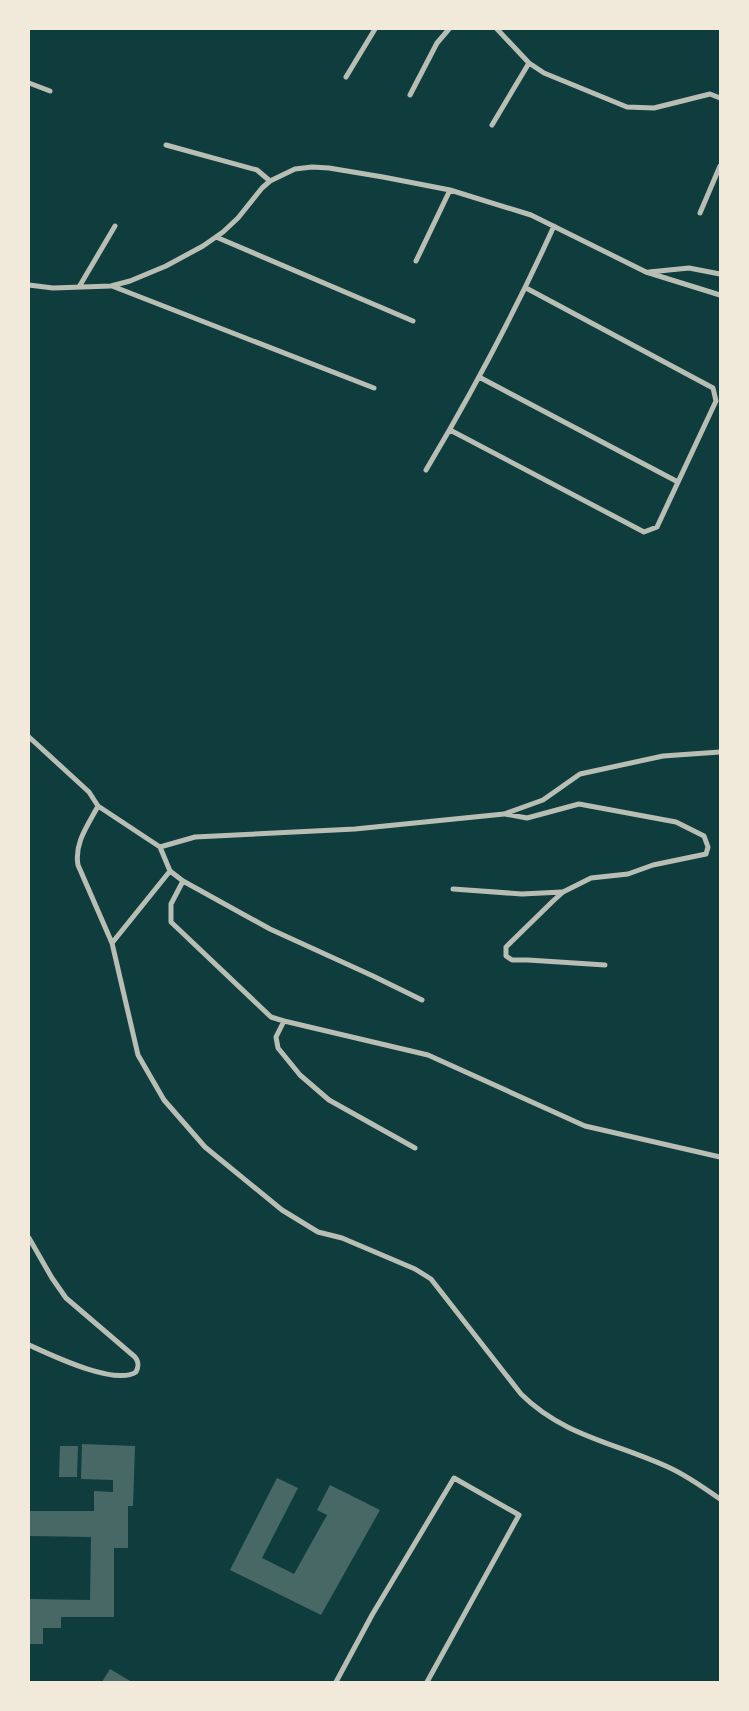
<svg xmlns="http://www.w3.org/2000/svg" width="749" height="1711" viewBox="0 0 749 1711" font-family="Literata,serif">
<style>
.building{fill:#486865}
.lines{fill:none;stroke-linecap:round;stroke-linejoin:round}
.minor{stroke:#b8beb3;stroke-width:5}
</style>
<rect width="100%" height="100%" fill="#0f3d3e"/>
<path class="building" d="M 82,1444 L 135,1446 L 133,1506 L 128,1506 L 128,1548 L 114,1548 L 114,1617 L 61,1617 L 61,1628 L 43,1628 L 43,1644 L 29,1644 L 29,1599 L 90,1600 L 91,1537 L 29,1536 L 29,1511 L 94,1511 L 94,1491 L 113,1492 L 113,1480 L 81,1479 Z
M 60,1446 L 78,1446 L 77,1477 L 59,1477 Z
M 277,1478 L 298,1488 L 262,1558 L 294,1574 L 327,1515 L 317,1510 L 330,1485 L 380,1510 L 321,1615 L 230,1570 Z
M 110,1669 L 132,1682 L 102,1682 Z"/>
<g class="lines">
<path class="minor" d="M 497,29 L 529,63 L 544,73 L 627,107 L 654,108 L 710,94 L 720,98
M 346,77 L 375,29
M 29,83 L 50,91
M 410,95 L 437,43 L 449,29
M 492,125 L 529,63
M 166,145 L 257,170 L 270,181
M 700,213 L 720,166
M 216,237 L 413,321
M 416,261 L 450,190
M 649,272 L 689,268 L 720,274
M 29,285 L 53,288 L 111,286 L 130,281 L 166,266 L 203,246 L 223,232 L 238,218 L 262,188 L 270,181 L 295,169 L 312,167 L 329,168 L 383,177 L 450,190 L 531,215 L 646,272 L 720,295
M 112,286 L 374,388
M 79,287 L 115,226
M 479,377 L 678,482
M 450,430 L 644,532 L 657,527 L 716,401 L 713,388 L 526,288
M 426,470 C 473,391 516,310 554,226
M 29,737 L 89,792 L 98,806 L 160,847 L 195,837 L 355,829 L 504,814 L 543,800 L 580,774 L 663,756 L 720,752
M 98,806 C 88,825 74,843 78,865 L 112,943 L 138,1055 L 164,1100 L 205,1147 L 282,1210 L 318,1232 L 342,1238 L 415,1269 L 431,1279 L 521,1394 C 563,1436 616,1443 668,1467 C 686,1475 703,1487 720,1499
M 505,814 L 527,818 L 579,804 L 676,822 L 704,836 L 708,847 L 706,854 L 653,865 L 628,874 L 591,878 L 563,892 L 553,901 L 506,947 L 506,956 L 512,960 L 528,960 L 605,965
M 160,847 L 170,871 L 183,881 L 270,929 L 373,976 L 422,1000
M 183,881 L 171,904 L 171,922 L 271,1017 L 284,1021 L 428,1055 L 585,1126 L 720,1157
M 453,889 L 522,894 L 562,892
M 112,943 L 170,871
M 284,1021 L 276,1037 L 278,1048 L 300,1075 L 329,1100 L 415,1148
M 29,1238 L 52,1278 L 66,1298 L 135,1357 C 139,1362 139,1366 136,1372 C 115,1386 51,1355 29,1345
M 336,1682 L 372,1615 L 454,1478 L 519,1515 L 427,1682"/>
</g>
<rect width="749" height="1711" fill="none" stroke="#f1e9da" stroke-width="60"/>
</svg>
